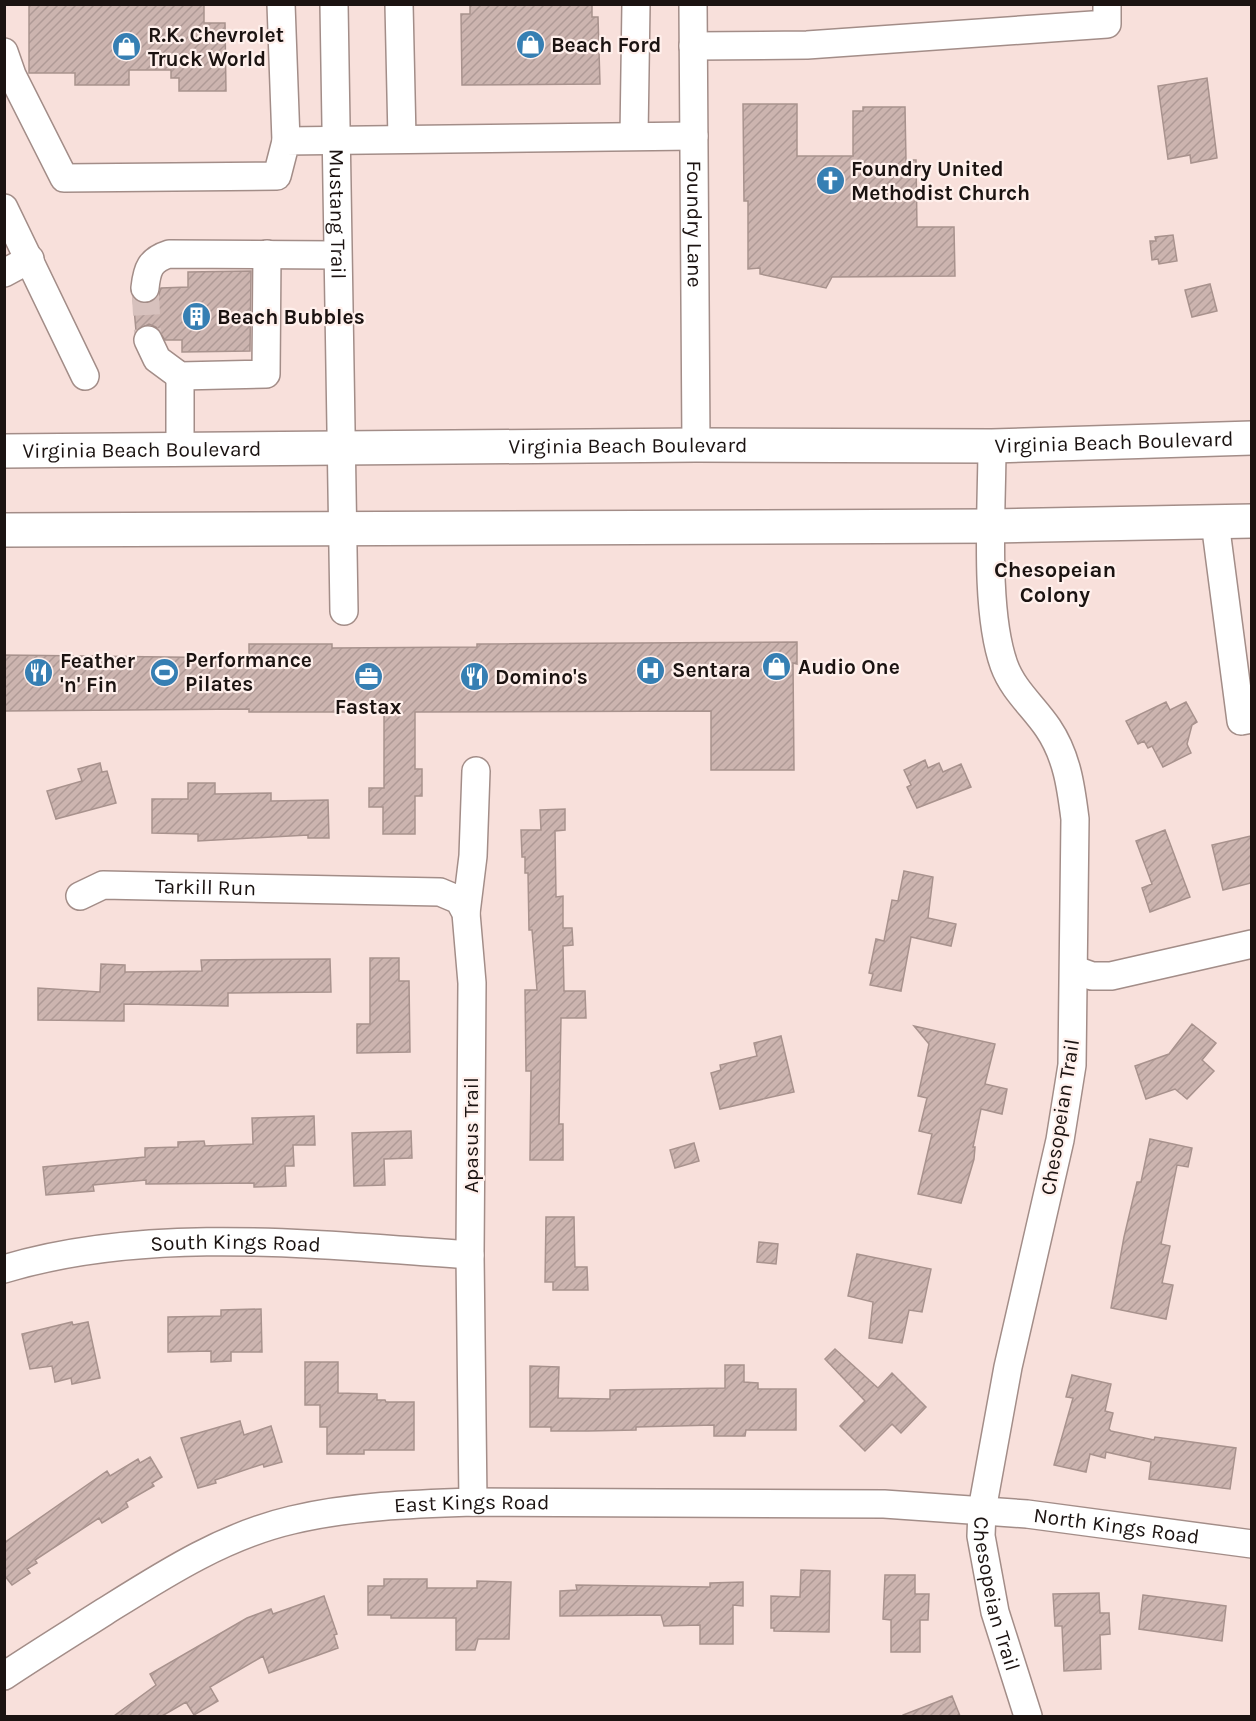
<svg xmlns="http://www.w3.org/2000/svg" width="1256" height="1721" viewBox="0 0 1256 1721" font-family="Karla,sans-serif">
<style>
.building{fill:url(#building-hatch);stroke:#a8928d;stroke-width:1.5}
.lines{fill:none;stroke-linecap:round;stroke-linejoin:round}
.minor-tunnel{stroke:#d7c1bd;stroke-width:27;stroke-dasharray:27 14;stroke-linecap:butt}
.minor-casing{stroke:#a38d88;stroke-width:30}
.major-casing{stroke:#a38d88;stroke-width:36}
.minor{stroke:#fff;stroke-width:27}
.major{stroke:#fff;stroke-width:33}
.labels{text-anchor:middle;stroke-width:4.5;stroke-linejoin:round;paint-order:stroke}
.poi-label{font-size:21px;font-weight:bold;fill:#1b1311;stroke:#fff0ec;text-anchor:start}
.street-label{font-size:21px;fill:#1b1311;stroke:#fff0ec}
.neighbourhood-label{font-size:22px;font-weight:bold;fill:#1b1311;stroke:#fff0ec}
</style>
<defs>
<pattern id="building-hatch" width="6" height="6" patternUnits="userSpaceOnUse" patternTransform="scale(1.5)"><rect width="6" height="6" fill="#ccb4af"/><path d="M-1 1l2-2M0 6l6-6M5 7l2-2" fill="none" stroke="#af9a96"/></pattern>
</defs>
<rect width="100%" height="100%" fill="#f8e0db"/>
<path class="building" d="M 29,4 L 204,4 L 204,23 L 225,23 L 226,91 L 179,91 L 179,78 L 171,78 L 171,70 L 129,70 L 129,85 L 75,85 L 75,73 L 29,73 Z
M 470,4 L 592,4 L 592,17 L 598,17 L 600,84 L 462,85 L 461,14 L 470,14 Z
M 1207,78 L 1217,158 L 1191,163 L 1190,155 L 1168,159 L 1158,86 Z
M 743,104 L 797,104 L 797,156 L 853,156 L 853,111 L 863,111 L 863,107 L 905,107 L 906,160 L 916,160 L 917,227 L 954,227 L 955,276 L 832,277 L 826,288 L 760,274 L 760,268 L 748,269 L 748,201 L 744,201 Z
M 1173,235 L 1177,261 L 1159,264 L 1158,259 L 1152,260 L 1150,241 L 1156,241 L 1155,237 Z
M 251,271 L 250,351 L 182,352 L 182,340 L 165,340 L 156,327 L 149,324 L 136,331 L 133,297 L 142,303 L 151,303 L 158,297 L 161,288 L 188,287 L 188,272 Z
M 1210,284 L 1217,311 L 1192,317 L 1185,290 Z
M 797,642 L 797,664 L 793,663 L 794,770 L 711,770 L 711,711 L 415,712 L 415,769 L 422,769 L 422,796 L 415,796 L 415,834 L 383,834 L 383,807 L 369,807 L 369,788 L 384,788 L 384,712 L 249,712 L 249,709 L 4,711 L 4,655 L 249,658 L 249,644 L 332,644 L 332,648 L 477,647 L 477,644 Z
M 1166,702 L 1170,710 L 1186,702 L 1197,722 L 1192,725 L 1187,744 L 1191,753 L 1163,767 L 1152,746 L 1148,748 L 1144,741 L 1138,744 L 1126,721 Z
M 925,760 L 928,768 L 939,763 L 943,772 L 961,764 L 971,787 L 917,808 L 907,787 L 911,785 L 904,770 Z
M 100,763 L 102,772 L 107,771 L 116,803 L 56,819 L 47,791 L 82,781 L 78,769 Z
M 188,783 L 215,783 L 215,794 L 271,793 L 271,801 L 328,800 L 329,838 L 308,838 L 308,835 L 198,841 L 198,834 L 152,833 L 152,799 L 188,799 Z
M 565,809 L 565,830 L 555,831 L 556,897 L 563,896 L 563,928 L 572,928 L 573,945 L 563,946 L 564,991 L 585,991 L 586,1018 L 561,1018 L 559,1124 L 563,1124 L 563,1160 L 530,1160 L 531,1071 L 526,1071 L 525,990 L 537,990 L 532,930 L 529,930 L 528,873 L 525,873 L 525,857 L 522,857 L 521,830 L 541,830 L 540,810 Z
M 1165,830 L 1190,897 L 1150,912 L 1142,888 L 1152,884 L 1136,841 Z
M 1251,836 L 1251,883 L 1223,890 L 1212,845 Z
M 904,871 L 933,877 L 928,918 L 956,924 L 951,946 L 911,937 L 901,991 L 870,985 L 873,974 L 869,973 L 876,939 L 884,941 L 892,900 L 898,901 Z
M 370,958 L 399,958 L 399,981 L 409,981 L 410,1052 L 357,1053 L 357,1024 L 370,1024 Z
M 330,959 L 331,992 L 228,993 L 228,1006 L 124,1004 L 124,1021 L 38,1020 L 38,988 L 100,992 L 101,964 L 125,965 L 125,972 L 202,971 L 201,960 Z
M 1192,1024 L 1216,1043 L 1202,1060 L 1214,1071 L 1187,1099 L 1175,1089 L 1146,1099 L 1135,1066 L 1169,1054 Z
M 914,1026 L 995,1044 L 985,1084 L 1007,1089 L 1002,1114 L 981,1109 L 973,1147 L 975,1147 L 974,1159 L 961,1203 L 918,1194 L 932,1134 L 919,1131 L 927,1098 L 918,1096 L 929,1044 Z
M 781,1036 L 794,1092 L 720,1109 L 711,1073 L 721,1070 L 720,1065 L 757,1056 L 754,1043 Z
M 314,1116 L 315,1145 L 293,1145 L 294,1166 L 285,1166 L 286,1186 L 254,1187 L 254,1183 L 146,1184 L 146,1180 L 93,1185 L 94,1191 L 46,1195 L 43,1167 L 145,1157 L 145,1148 L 178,1147 L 178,1142 L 204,1141 L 205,1146 L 253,1144 L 252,1118 Z
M 411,1131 L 412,1158 L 384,1159 L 385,1185 L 354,1186 L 352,1133 Z
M 1150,1139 L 1192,1148 L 1188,1167 L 1177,1165 L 1161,1244 L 1170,1246 L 1162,1283 L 1173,1285 L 1166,1319 L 1111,1308 L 1124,1237 L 1137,1182 L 1141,1182 Z
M 694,1143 L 699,1161 L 675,1168 L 670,1150 Z
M 546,1217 L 574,1217 L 575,1267 L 587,1267 L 588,1290 L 553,1290 L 553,1282 L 545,1282 Z
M 759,1242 L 778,1244 L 776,1264 L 757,1262 Z
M 857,1254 L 931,1269 L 922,1312 L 909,1310 L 902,1343 L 869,1338 L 873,1302 L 848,1296 Z
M 261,1309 L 262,1352 L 231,1352 L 231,1361 L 211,1362 L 211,1351 L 168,1352 L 168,1317 L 221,1316 L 221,1310 Z
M 72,1322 L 73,1325 L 88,1322 L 100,1378 L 72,1384 L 71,1378 L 55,1382 L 52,1366 L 30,1369 L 22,1334 Z
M 835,1349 L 878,1388 L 892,1373 L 926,1407 L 901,1433 L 892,1424 L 865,1451 L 840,1426 L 865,1401 L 825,1359 Z
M 305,1362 L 338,1362 L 338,1393 L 377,1394 L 377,1400 L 385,1400 L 386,1402 L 414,1402 L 414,1450 L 364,1450 L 364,1454 L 327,1454 L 327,1427 L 320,1427 L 320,1405 L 305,1405 Z
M 725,1365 L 744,1365 L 744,1382 L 758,1383 L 758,1389 L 796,1389 L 796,1430 L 746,1430 L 745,1436 L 714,1436 L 714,1425 L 636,1427 L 636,1430 L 588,1431 L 551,1431 L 551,1427 L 530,1427 L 530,1366 L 559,1367 L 558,1398 L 610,1399 L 610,1390 L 725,1388 Z
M 1072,1375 L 1111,1384 L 1105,1411 L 1113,1413 L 1109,1429 L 1111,1431 L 1154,1440 L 1155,1437 L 1236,1448 L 1230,1489 L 1149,1479 L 1151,1462 L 1106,1452 L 1105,1458 L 1090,1454 L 1086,1472 L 1054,1465 L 1073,1398 L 1066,1397 Z
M 240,1421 L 244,1435 L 271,1426 L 282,1462 L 264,1467 L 263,1464 L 215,1480 L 216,1483 L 198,1488 L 181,1438 Z
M 150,1457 L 162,1477 L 152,1483 L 154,1486 L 126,1502 L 128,1507 L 102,1523 L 99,1518 L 35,1560 L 37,1563 L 27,1569 L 30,1573 L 12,1585 L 4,1575 L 4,1543 L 107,1471 L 110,1476 L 138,1459 L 140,1463 Z
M 801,1570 L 830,1571 L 829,1632 L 774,1631 L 774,1628 L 771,1628 L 771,1596 L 800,1597 Z
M 885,1575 L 915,1575 L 915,1594 L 929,1594 L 928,1620 L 920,1620 L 920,1652 L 891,1652 L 891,1620 L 883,1619 Z
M 384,1579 L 427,1579 L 427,1588 L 477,1588 L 477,1581 L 511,1582 L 509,1639 L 478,1639 L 475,1650 L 456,1650 L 456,1618 L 391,1618 L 391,1615 L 368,1615 L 368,1586 L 384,1586 Z
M 743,1582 L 743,1606 L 733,1605 L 733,1644 L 700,1644 L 700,1625 L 664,1626 L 661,1615 L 560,1616 L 560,1591 L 577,1590 L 576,1585 L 710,1587 L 710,1583 Z
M 1099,1593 L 1100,1613 L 1109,1613 L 1110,1634 L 1100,1635 L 1101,1669 L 1064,1671 L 1062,1626 L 1055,1626 L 1053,1594 Z
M 1143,1595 L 1226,1606 L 1222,1641 L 1139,1629 Z
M 324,1596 L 337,1634 L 334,1635 L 338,1648 L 269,1673 L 263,1656 L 210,1687 L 218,1701 L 194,1715 L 186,1702 L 162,1716 L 114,1716 L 156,1685 L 150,1674 L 247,1618 L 271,1609 L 273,1614 Z
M 952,1696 L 960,1716 L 903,1716 L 903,1715 Z"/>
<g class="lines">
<path class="minor-tunnel" d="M 145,288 L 148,340"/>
<defs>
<g id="minor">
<path d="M 281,4 L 286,141"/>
<path id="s1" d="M 334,4 L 344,611"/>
<path d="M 399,4 L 402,139"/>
<path id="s2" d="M 693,4 L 696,445"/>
<path d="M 693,46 L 807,45 L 1107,24 L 1107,4"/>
<path d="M 4,52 L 12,75 L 64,178 L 277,176 L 286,141 L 694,136"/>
<path d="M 634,136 L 636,4"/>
<path d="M 4,208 L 85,376"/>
<path d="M 4,273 L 30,259"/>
<path d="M 145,288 C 147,269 150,260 169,254 L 336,255"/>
<path d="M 148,340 L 157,359 L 180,376 L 266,374 L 267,254"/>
<path id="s3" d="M 992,446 C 992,507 984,609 1004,665 C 1013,690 1033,706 1048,728 C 1067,756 1071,787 1075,819 L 1072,1065 L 1060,1140 L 1008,1367 L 982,1510 L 981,1536 L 995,1612 L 1028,1716"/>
<path d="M 180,449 L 180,376"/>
<path d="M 1215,522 L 1241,721 L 1252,719"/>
<path id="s4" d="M 80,896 L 103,885 L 440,892 L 459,900 L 466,913 L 472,983 L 470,1255 L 473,1502"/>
<path d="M 466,913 L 473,856 L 476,771"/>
<path d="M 1075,970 L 1092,976 L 1111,976 L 1252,944"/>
<path id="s5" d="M 4,1269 C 150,1225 320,1245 470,1255"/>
<path id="s6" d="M 4,1676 C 37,1654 71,1633 104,1612 C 163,1575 223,1536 292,1520 C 351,1506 412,1504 473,1502 L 884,1504 L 1027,1514 L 1252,1544"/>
</g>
<g id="major">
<path id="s7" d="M 4,451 L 696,445 L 992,446 L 1252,438"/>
<path d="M 4,530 L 992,526 L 1252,521"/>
</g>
</defs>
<use href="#minor" class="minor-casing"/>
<use href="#major" class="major-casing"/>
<use href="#minor" class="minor"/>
<use href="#major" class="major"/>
</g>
<defs>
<symbol id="shop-disc" viewBox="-11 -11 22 22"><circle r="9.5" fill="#367fb3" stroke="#fff0ec"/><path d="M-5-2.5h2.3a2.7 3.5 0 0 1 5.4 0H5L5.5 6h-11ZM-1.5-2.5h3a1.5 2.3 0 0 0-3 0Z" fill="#fff"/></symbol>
<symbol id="church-disc" viewBox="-11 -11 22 22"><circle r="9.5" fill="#367fb3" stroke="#fff0ec"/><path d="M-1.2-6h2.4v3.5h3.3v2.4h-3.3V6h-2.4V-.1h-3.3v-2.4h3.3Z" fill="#fff"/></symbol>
<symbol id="building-disc" viewBox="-11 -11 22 22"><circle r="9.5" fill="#367fb3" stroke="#fff0ec"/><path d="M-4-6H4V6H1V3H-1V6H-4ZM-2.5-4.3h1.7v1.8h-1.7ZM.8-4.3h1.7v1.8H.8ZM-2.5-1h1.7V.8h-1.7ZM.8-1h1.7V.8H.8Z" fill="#fff"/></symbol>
<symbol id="hospital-disc" viewBox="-11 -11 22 22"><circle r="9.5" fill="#367fb3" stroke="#fff0ec"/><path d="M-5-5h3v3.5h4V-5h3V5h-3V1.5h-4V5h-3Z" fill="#fff"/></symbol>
<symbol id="stadium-disc" viewBox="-11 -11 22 22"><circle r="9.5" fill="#367fb3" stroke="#fff0ec"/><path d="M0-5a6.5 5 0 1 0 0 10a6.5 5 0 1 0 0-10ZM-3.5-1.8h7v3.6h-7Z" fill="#fff"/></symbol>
<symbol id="restaurant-disc" viewBox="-11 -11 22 22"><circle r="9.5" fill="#367fb3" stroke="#fff0ec"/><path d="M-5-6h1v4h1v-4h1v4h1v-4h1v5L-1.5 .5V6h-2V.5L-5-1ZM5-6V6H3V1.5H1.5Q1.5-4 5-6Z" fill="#fff"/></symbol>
<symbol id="office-disc" viewBox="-11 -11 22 22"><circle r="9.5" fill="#367fb3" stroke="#fff0ec"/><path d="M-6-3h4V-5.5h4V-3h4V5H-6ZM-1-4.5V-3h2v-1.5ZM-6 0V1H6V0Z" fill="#fff"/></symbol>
</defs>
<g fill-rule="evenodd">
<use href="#shop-disc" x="514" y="28" width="33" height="33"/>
<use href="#shop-disc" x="110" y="30" width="33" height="33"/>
<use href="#church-disc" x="814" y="164" width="33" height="33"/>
<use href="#building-disc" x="180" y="300" width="33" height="33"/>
<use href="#shop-disc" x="760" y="650" width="33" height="33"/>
<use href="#hospital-disc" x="634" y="654" width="33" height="33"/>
<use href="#stadium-disc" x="148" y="656" width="33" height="33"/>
<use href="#restaurant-disc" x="22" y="656" width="33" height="33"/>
<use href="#office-disc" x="352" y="660" width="33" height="33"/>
<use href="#restaurant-disc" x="458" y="660" width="33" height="33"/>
</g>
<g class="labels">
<g class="poi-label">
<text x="148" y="42">R.K. Chevrolet<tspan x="148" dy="24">Truck World</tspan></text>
<text x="551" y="52">Beach Ford</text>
<text x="851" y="176">Foundry United<tspan x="851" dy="24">Methodist Church</tspan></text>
<text x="217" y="324">Beach Bubbles</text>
<text x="185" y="667">Performance<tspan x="185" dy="24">Pilates</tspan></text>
<text x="60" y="668">Feather<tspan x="60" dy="24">'n' Fin</tspan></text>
<text x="798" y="674">Audio One</text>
<text x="672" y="677">Sentara</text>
<text x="495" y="684">Domino's</text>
<text x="368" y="714" text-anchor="middle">Fastax</text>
</g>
<g class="street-label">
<text dy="7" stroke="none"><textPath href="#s1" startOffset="210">Mustang Trail</textPath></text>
<text dy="7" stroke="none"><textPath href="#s2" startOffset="220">Foundry Lane</textPath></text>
<text dy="7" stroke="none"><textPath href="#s7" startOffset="1110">Virginia Beach Boulevard</textPath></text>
<text dy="7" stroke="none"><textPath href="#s7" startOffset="624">Virginia Beach Boulevard</textPath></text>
<text dy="7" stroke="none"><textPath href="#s7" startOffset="138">Virginia Beach Boulevard</textPath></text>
<text dy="7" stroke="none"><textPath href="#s4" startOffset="128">Tarkill Run</textPath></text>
<text transform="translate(1060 1117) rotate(-81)" y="7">Chesopeian Trail</text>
<text transform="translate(471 1135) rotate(-90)" y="7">Apasus Trail</text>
<text dy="7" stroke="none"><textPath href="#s5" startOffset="234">South Kings Road</textPath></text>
<text dy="7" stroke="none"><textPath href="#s6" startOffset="510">East Kings Road</textPath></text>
<text dy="7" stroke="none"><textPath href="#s6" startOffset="1156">North Kings Road</textPath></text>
<text dy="7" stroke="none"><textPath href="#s3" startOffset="1179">Chesopeian Trail</textPath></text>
</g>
<g class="neighbourhood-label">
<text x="1055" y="577">Chesopeian<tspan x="1055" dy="25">Colony</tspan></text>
</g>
</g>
<rect width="1256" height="1721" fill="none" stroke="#1b1311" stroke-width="12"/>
</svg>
